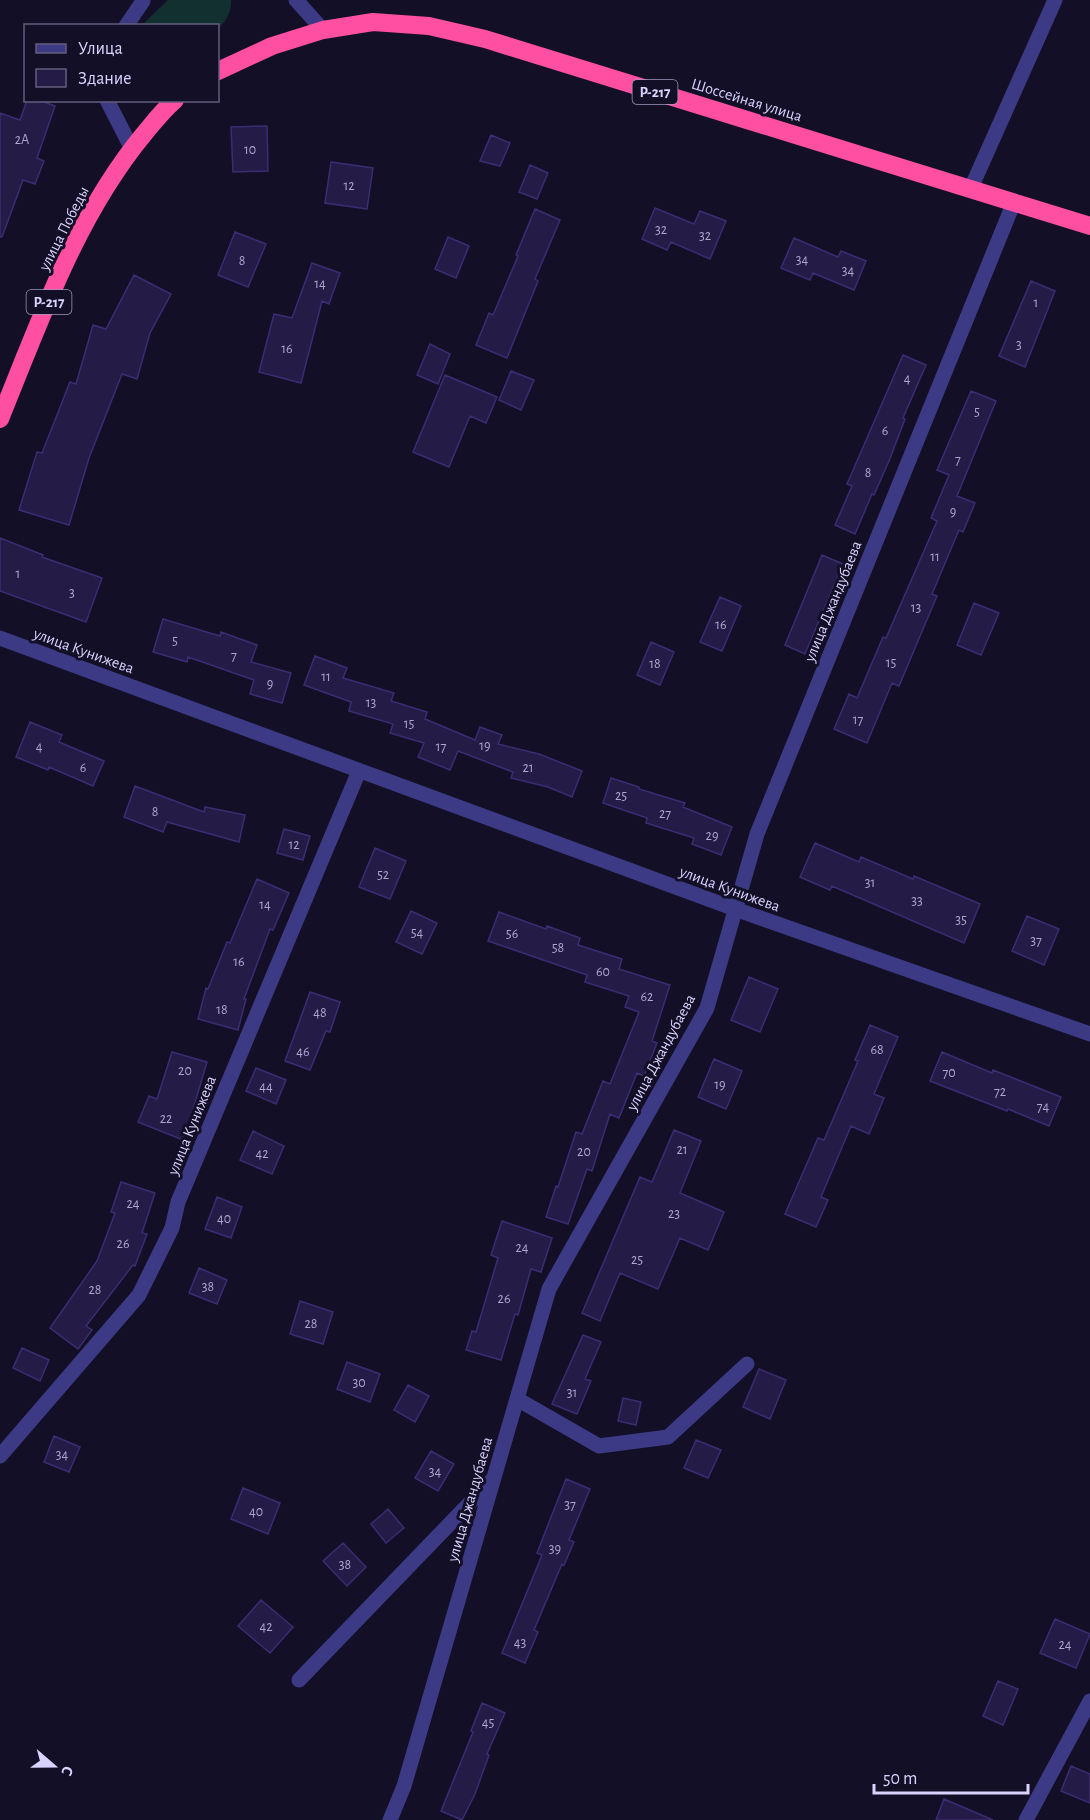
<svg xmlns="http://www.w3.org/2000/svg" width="1090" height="1820" viewBox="0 0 1090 1820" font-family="'Alegreya Sans',sans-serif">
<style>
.green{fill:#12302f}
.building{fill:#241b47;stroke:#3b2d73;stroke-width:1.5}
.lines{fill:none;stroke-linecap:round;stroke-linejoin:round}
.minor{stroke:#3d3a85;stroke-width:15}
.highway{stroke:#ff4fa3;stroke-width:18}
.labels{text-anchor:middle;stroke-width:6;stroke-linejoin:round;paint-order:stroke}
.number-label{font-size:14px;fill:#aca6d1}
.shield{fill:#130f26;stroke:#9e99be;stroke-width:1.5}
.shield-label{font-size:15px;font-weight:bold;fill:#d9d4ff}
.street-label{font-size:16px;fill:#d9d4ff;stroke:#130f26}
</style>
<rect width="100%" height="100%" fill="#130f26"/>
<path class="green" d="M 168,0 L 231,0 C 232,11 226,22 218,28 L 218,26 L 142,25 Z"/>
<path class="building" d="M 27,100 L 39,100 L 55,106 L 37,158 L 44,161 L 35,184 L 23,180 L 2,237 L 0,237 L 0,113 L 20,120 Z
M 267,126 L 268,171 L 233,172 L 231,127 Z
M 491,135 L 510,143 L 500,166 L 480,161 Z
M 331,162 L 373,168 L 367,209 L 325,203 Z
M 530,165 L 548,173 L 537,199 L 519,192 Z
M 655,208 L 694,224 L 700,211 L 726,221 L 710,259 L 671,242 L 667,250 L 642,239 Z
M 535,209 L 560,220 L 535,279 L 538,281 L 507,358 L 476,345 L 489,313 L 493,315 L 518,256 L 516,255 Z
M 235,232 L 266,244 L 248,287 L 218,275 Z
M 448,237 L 469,246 L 456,278 L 435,269 Z
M 794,238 L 838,257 L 841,251 L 866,261 L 854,290 L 813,273 L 810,280 L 781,268 Z
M 312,263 L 340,273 L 329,304 L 322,301 L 301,383 L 259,372 L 274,314 L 292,318 Z
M 134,275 L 171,294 L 150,333 L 137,379 L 122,374 L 89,458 L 69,525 L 19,510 L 37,452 L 42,453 L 70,382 L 76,384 L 93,325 L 106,329 Z
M 1031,281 L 1055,291 L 1025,367 L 999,356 Z
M 430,344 L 450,354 L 438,384 L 417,375 Z
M 903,355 L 926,365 L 903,418 L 905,419 L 889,461 L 874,495 L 872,494 L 855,534 L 835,525 L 852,486 L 847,484 Z
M 511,371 L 534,380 L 521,410 L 499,400 Z
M 445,375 L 497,397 L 486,423 L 470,416 L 449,467 L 413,452 Z
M 971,391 L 996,401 L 957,496 L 975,503 L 963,532 L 959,530 L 932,594 L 937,596 L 899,686 L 892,683 L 867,743 L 834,729 L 849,694 L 857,698 L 883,637 L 886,638 L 937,521 L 931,518 L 949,475 L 937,470 Z
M 0,538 L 43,555 L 42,557 L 102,578 L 86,622 L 0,591 Z
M 822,555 L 843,564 L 805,654 L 785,645 Z
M 720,597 L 741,606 L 722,651 L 700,642 Z
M 974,603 L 999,613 L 981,655 L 957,645 Z
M 163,619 L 220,636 L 221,632 L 257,645 L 251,662 L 291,673 L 282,703 L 250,694 L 254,680 L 188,657 L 187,662 L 153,652 Z
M 651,642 L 674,652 L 660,685 L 637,675 Z
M 315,656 L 347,668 L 343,678 L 394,693 L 391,701 L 427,712 L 425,719 L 475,740 L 480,727 L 502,735 L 498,744 L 539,754 L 582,771 L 572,797 L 548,787 L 511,778 L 513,772 L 458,751 L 450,770 L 418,757 L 424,743 L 390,733 L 393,724 L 349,711 L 351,702 L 304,685 Z
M 30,722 L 62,735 L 59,742 L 104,761 L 93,786 L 49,767 L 48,770 L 16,757 Z
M 611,778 L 639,787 L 639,789 L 685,803 L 683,807 L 732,827 L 721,855 L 692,844 L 694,838 L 646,823 L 647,818 L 603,803 Z
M 135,786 L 204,812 L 205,807 L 245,815 L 239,842 L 167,822 L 163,832 L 124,817 Z
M 284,829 L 310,836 L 303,860 L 277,853 Z
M 815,843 L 859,862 L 861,857 L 913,879 L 914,876 L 980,904 L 964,943 L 832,886 L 830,890 L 800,877 Z
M 375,848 L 406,861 L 390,899 L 359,887 Z
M 257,879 L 289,893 L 273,930 L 270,929 L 244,999 L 246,999 L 238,1030 L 198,1019 L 206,988 L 208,989 L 227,942 L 230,943 Z
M 411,911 L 437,923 L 422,954 L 396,942 Z
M 499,912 L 546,929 L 547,926 L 580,938 L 578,945 L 622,959 L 619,969 L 670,985 L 652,1041 L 657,1043 L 644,1076 L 637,1073 L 619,1118 L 610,1114 L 592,1171 L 587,1169 L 568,1224 L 546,1217 L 556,1186 L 558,1187 L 576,1132 L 582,1134 L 603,1081 L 610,1084 L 639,1012 L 625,1007 L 629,996 L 585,982 L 587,975 L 488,941 Z
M 1027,916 L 1059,929 L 1044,965 L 1012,951 Z
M 749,977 L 778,989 L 760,1032 L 731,1020 Z
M 310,992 L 340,1002 L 330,1032 L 326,1031 L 310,1070 L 285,1061 Z
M 870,1025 L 898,1037 L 874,1094 L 884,1098 L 869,1134 L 851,1126 L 821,1197 L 828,1200 L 816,1227 L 785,1214 L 818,1138 L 824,1140 L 858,1061 L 855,1060 Z
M 172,1052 L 207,1062 L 192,1113 L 193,1113 L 183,1140 L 138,1122 L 149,1096 L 157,1099 Z
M 942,1052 L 992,1073 L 993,1070 L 1061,1097 L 1049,1126 L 1008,1109 L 1007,1111 L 930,1081 Z
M 714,1059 L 742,1071 L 726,1109 L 698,1097 Z
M 256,1068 L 286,1080 L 276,1104 L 246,1091 Z
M 674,1130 L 701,1141 L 680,1193 L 724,1212 L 708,1250 L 680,1238 L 658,1289 L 620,1273 L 600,1321 L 582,1313 L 640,1177 L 652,1182 Z
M 253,1131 L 284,1146 L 272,1174 L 240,1160 Z
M 121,1182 L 155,1193 L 142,1233 L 147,1234 L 135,1266 L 133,1265 L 86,1326 L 92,1330 L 78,1349 L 50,1328 L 97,1261 L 115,1213 L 111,1212 Z
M 217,1197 L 242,1207 L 231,1238 L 205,1229 Z
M 502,1221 L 552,1238 L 541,1272 L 531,1269 L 518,1315 L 515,1314 L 501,1360 L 466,1350 L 472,1331 L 476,1332 L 498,1258 L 491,1255 Z
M 199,1268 L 227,1280 L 217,1304 L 189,1293 Z
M 300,1301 L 333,1312 L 323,1344 L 290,1334 Z
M 583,1335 L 601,1342 L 585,1379 L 591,1381 L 577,1414 L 552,1404 Z
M 22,1348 L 49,1360 L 40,1381 L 13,1368 Z
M 347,1362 L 380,1374 L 370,1402 L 337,1389 Z
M 759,1369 L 786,1380 L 770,1419 L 743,1407 Z
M 408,1385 L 429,1396 L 415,1422 L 394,1410 Z
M 623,1398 L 641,1402 L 636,1425 L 618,1421 Z
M 54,1436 L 80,1447 L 69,1472 L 44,1462 Z
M 696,1440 L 721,1450 L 708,1478 L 684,1468 Z
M 431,1451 L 454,1464 L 438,1491 L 415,1478 Z
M 566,1479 L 590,1489 L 569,1540 L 574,1542 L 564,1565 L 562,1564 L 534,1630 L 538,1632 L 525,1663 L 502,1653 L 542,1555 L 537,1553 Z
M 243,1488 L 280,1503 L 268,1534 L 231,1519 Z
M 388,1509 L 404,1528 L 386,1543 L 371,1524 Z
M 343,1543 L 366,1567 L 347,1586 L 323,1561 Z
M 261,1600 L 293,1627 L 270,1653 L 238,1626 Z
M 1055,1619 L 1090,1634 L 1076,1668 L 1040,1653 Z
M 998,1681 L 1018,1689 L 1003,1725 L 983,1716 Z
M 482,1703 L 505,1713 L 487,1754 L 489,1755 L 475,1794 L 462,1820 L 441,1811 L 473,1732 L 471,1731 Z
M 1071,1766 L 1090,1774 L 1090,1803 L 1061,1791 Z
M 944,1799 L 993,1820 L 936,1820 Z"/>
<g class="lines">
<path class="minor" d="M 296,0 L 323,30
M 126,26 L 143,1
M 107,100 L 132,149
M 971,188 L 1055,0
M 0,638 L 735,909 L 1090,1034
M 517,1399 L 599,1446 L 668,1437 L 747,1364
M 0,1456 L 139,1295 L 172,1228 L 178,1202 L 359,771
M 299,1680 L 492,1480
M 390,1820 L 404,1786 L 549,1289 L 707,1008 L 757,834 L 1014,202
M 1026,1820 L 1090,1701"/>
<path class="highway" d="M 218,71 L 272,46 L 323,30 L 373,22 L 429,26 L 485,39 L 1090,226
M 0,419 C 40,321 76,216 144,134 C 154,122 163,110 175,100"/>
</g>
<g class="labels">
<g class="number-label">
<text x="22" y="144">2А</text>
<text x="250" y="154">10</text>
<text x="349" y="190">12</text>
<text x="661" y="234">32</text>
<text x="705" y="240">32</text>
<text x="802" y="264">34</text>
<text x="242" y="265">8</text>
<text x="848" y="275">34</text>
<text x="320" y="288">14</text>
<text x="1036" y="307">1</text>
<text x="1019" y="349">3</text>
<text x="287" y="353">16</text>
<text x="907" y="383">4</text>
<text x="977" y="416">5</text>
<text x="885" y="435">6</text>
<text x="958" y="464">7</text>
<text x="868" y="477">8</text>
<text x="953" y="516">9</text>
<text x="935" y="561">11</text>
<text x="18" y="578">1</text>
<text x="72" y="597">3</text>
<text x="916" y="612">13</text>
<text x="721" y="629">16</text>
<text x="175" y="645">5</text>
<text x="234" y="660">7</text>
<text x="891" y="667">15</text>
<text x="655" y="668">18</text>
<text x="326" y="681">11</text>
<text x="270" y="688">9</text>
<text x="371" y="707">13</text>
<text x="858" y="724">17</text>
<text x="409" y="728">15</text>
<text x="485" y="750">19</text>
<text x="39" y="751">4</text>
<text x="441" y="751">17</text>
<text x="83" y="772">6</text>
<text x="528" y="772">21</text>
<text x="621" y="800">25</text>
<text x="155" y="816">8</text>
<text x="665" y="818">27</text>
<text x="712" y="840">29</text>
<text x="294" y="849">12</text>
<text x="383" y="879">52</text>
<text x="870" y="887">31</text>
<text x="917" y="905">33</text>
<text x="265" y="909">14</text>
<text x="961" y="924">35</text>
<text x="417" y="937">54</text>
<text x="512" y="938">56</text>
<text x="1036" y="945">37</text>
<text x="558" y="952">58</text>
<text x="239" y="966">16</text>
<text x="603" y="976">60</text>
<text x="647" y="1001">62</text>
<text x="222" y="1014">18</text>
<text x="320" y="1017">48</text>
<text x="877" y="1054">68</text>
<text x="303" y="1056">46</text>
<text x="185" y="1075">20</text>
<text x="949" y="1077">70</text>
<text x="720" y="1089">19</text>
<text x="266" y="1091">44</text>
<text x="1000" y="1096">72</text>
<text x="1043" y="1111">74</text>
<text x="166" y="1123">22</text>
<text x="682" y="1154">21</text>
<text x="584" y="1156">20</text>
<text x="262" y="1158">42</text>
<text x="133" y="1208">24</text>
<text x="674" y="1218">23</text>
<text x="224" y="1223">40</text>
<text x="123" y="1248">26</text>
<text x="522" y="1252">24</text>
<text x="637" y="1264">25</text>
<text x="208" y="1291">38</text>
<text x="95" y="1294">28</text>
<text x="504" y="1303">26</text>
<text x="311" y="1328">28</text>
<text x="359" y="1387">30</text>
<text x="572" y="1397">31</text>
<text x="62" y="1459">34</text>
<text x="435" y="1476">34</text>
<text x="570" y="1509">37</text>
<text x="256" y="1516">40</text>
<text x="555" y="1553">39</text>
<text x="345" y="1569">38</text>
<text x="266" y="1631">42</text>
<text x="520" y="1647">43</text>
<text x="1065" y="1649">24</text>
<text x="488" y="1727">45</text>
</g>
<g class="shield">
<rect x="632.5" y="80" width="45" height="24" rx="4.5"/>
<rect x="26.5" y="290" width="45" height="24" rx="4.5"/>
</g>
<g class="shield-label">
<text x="655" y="97">Р-217</text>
<text x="49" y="307">Р-217</text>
</g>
<g class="street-label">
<text transform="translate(747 99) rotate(17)" y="6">Шоссейная улица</text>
<text transform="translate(63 228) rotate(-63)" y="6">улица Победы</text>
<text transform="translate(832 601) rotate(-68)" y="6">улица Джандубаева</text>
<text transform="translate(84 650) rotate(20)" y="6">улица Кунижева</text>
<text transform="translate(730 888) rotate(20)" y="6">улица Кунижева</text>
<text transform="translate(660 1052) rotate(-62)" y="6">улица Джандубаева</text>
<text transform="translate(191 1125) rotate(-68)" y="6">улица Кунижева</text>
<text transform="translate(469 1499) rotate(-74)" y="6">улица Джандубаева</text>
</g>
</g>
<rect x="24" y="24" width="195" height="78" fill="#130f26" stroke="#625e7d" stroke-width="1.5"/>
<rect x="36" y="44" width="30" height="9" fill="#3d3a85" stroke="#625e7d" stroke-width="1.5"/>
<text x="78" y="54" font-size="18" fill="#d9d4ff">Улица</text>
<rect x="36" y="69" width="30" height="18" fill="#241b47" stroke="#625e7d" stroke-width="1.5"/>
<text x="78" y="84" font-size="18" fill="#d9d4ff">Здание</text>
<g transform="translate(54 1766) rotate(110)" stroke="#130f26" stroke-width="4.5" paint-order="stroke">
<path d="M0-4.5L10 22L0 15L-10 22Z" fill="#d9d4ff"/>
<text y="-9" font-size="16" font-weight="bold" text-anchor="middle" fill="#d9d4ff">С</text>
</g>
<path d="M874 1784v9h154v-9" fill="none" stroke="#d9d4ff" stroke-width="3"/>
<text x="883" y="1784" font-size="18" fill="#d9d4ff" stroke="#130f26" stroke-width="4.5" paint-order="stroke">50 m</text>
</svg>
